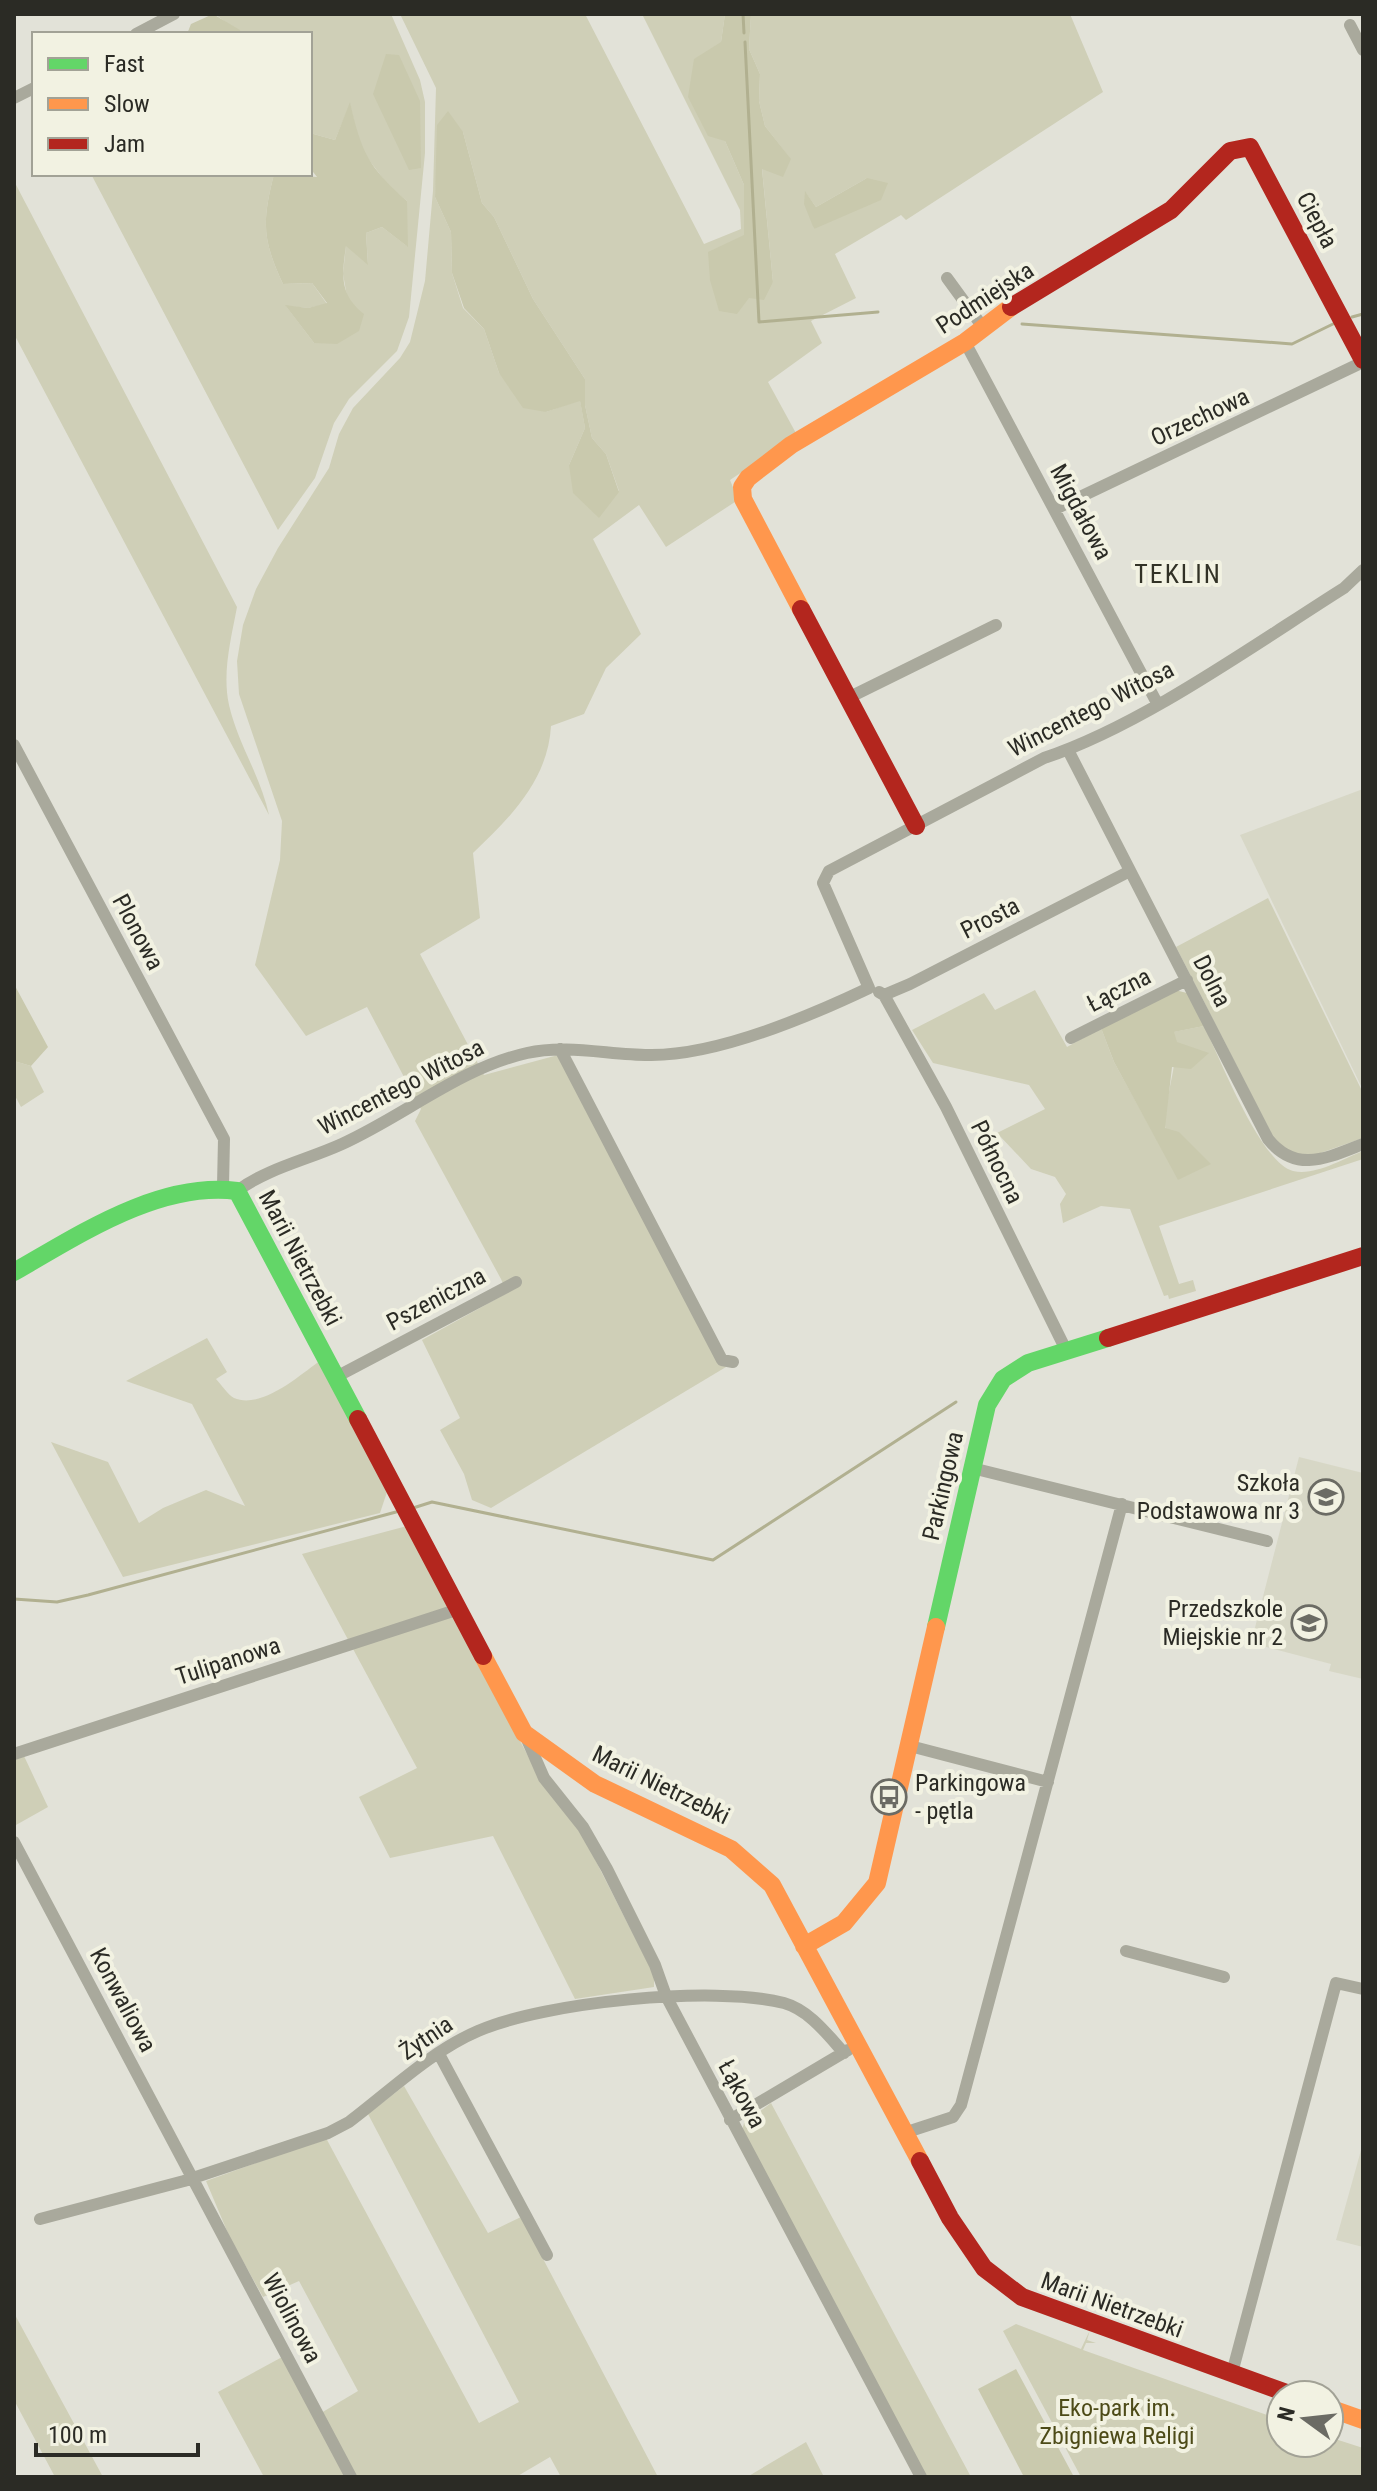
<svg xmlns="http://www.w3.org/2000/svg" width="1377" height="2491" viewBox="0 0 1377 2491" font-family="'Roboto Condensed',sans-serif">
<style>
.built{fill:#d7d7c6}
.green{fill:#cfcfb7;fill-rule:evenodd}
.forest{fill:#c9c9ad}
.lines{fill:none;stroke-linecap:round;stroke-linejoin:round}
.stream{stroke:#b1b090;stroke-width:3}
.street{stroke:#a9a99c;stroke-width:12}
.fast{stroke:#63d668;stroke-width:18}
.slow{stroke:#ff974d;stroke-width:18}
.jam{stroke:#b3261e;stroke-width:18}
.labels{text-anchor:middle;stroke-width:8;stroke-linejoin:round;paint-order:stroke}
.street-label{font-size:24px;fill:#2b2b25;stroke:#f2f2e2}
.poi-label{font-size:24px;fill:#2b2b25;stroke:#f2f2e2;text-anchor:end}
.park-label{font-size:24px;fill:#4d4b18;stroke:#f2f2e2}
.neighbourhood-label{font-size:26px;letter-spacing:2px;fill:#323226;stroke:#f2f2e2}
</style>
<rect width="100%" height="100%" fill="#e2e2d8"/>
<path class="built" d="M 1363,789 L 1363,1090 L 1240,835 Z
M 1299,1457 L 1363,1473 L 1363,1679 L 1329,1671 L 1331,1664 L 1251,1643 Z
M 1363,2143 L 1363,2247 L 1336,2240 Z"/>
<path class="green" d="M 215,14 L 391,14 L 420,80 L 425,102 L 425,153 L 409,317 L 397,351 L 349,399 L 334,423 L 315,478 L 278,530 L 91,174 L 274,174 C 262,222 262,239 283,284 L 312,283 L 327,304 L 308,308 L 286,306 L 314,343 L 348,302 L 343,274 L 346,245 L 368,264 L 366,233 L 382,227 L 407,246 L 407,201 L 388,185 L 360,148 L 350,104 L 335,140 L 310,133 L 310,34 L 241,34 Z
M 400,14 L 585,14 L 704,244 L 741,229 L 740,210 L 642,14 L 725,14 L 721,42 L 725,141 L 744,185 L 749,298 L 773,282 L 762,168 L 789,157 L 765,126 L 759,101 L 760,74 L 749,49 L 751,14 L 1070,14 L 1103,92 L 906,220 L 901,215 L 835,254 L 856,298 L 811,321 L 822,343 L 768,382 L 797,435 L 730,480 L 738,500 L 666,547 L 639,505 L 593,539 L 641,634 L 606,668 L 584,714 L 551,726 C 548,780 510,818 473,853 L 480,918 L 420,954 L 484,1075 L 558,1055 L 726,1367 L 491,1508 L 472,1500 L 464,1474 L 440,1430 L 460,1418 L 422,1340 L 507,1293 L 501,1279 L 415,1121 L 421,1109 L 367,1007 L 306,1036 L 255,965 L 280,860 L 282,821 L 239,694 L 237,661 L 243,625 L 256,589 L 278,548 L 329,468 L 339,434 L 353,408 L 400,358 L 410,342 L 425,281 L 433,191 L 436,88 ZM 463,132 L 482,203 L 494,217 L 533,299 L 585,379 L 585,405 L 592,438 L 606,454 L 619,491 L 569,465 L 585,428 L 580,400 L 546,412 L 499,373 L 484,329 L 463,308 L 452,273 L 451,232 L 435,197 L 437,170 ZM 867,178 L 814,229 L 806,193 L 816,207 Z
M 14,181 L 237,607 C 231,639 222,673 229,705 C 238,744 261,777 269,815 L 14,334 Z
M 1268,898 L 1363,1093 L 1363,1138 L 1315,1155 L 1294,1155 L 1274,1139 L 1176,947 Z
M 1035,990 L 1067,1047 L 1101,1028 L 1114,1062 L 1179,1180 C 1174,1162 1166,1143 1165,1125 C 1164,1097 1182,1055 1173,1032 L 1204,1026 C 1219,1056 1261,1164 1293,1171 C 1316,1176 1342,1159 1363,1151 L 1363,1159 L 1159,1226 L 1179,1284 L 1193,1280 L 1196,1291 L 1169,1299 L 1168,1295 L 1164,1296 L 1130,1209 L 1101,1206 L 1063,1223 L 1060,1204 L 1066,1194 L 1055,1177 L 1031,1169 L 997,1133 L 1045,1109 L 1029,1085 L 933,1063 L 912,1030 L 984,993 L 995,1010 Z
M 14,1061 L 31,1066 L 44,1092 L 21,1107 L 14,1094 Z
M 207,1338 L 227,1372 L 216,1379 C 221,1384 228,1395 234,1398 C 262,1410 301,1374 321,1360 L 388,1489 L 380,1513 L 123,1577 L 51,1442 L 108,1462 L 139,1523 L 163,1508 L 206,1490 L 245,1506 L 192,1404 L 126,1381 Z
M 407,1526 L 539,1777 L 581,1832 L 654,1975 L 654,1987 L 575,1999 L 493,1836 L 390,1858 L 359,1797 L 417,1768 L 302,1554 Z
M 24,1756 L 48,1807 L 16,1825 L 14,1760 Z
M 404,2086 L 488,2233 L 521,2217 L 658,2477 L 561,2477 L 550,2457 L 516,2477 L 355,2477 L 321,2413 L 358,2391 L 299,2281 L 263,2297 L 230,2238 L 206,2181 L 326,2138 L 479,2423 L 519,2402 L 368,2114 Z
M 771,2103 L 971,2477 L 925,2477 L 741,2134 L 744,2123 Z
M 14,2313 L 103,2477 L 55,2477 L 14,2400 Z
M 1016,2324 L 1081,2349 L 1090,2330 L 1087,2340 L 1096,2343 L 1086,2343 L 1083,2350 L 1281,2420 L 1281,2443 L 1329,2443 L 1329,2437 L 1363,2448 L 1363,2477 L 1081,2477 L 1003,2331 Z
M 284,2356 L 348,2477 L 264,2477 L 218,2392 Z
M 806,2442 L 824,2477 L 747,2477 Z"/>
<path class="forest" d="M 213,14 L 240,30 L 241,34 L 187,34 L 191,24 Z
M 725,14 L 751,14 L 749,49 L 760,74 L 759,101 L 765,126 L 791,159 L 783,177 L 762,169 L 773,282 L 764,300 L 749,298 L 737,314 L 719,311 L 710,280 L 708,252 L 744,235 L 744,185 L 725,141 L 708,136 L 688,97 L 694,59 L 721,42 Z
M 386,54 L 399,55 L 420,101 L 421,168 L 409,170 L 373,94 Z
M 350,102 C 361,151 368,167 407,201 L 408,247 L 382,227 L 366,233 L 368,265 L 346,246 C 342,275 339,294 364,314 L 359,331 L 337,344 L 314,343 L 285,305 L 308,308 L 327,303 L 312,283 L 283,284 C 262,239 262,222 274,174 L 317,177 L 310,168 L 310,133 L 335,140 Z
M 448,111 L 463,132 L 482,203 L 494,217 L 533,299 L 585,379 L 585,405 L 592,438 L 606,454 L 619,492 L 599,518 L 573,493 L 569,465 L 585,428 L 580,401 L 546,412 L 523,408 L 499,373 L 484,329 L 464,308 L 452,273 L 451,232 L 435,197 L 437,125 Z
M 867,178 L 888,183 L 881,200 L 814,229 L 804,204 L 805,191 L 816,207 Z
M 14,984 L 48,1047 L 31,1066 L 14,1061 Z
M 1175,990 L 1187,993 L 1204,1026 L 1174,1032 L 1177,1042 L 1209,1053 L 1191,1069 L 1172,1067 L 1165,1128 L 1179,1132 L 1211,1164 L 1178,1180 L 1114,1062 L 1101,1028 Z
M 1016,2369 L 1074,2477 L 1024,2477 L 978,2389 Z"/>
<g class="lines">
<path class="stream" d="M 743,14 L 744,33
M 745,42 L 759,322 L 878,312
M 1352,317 L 1363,314
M 1022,324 L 1292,344 L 1335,323
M 413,1508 L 432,1502 L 713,1560 L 956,1402
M 14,1599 L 57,1602 L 88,1595 L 396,1512"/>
<path class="street" d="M 1350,25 L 1363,50
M 136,34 L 174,14
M 14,98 L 34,88
M 947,278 L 982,326
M 965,342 L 1157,703
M 1055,509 L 1363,362
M 850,697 L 996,625
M 14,745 L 224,1139 L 223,1186
M 1068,750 L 1268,1139 C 1296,1174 1327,1158 1363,1144
M 869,988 L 823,883 L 829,871 L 1044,758 C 1143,725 1255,644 1344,588 L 1363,570
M 879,992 L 884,995 L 910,984 L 1130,871
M 884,995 L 946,1107 L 1066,1350
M 1071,1038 L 1187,980
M 560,1049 L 722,1360 L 733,1362
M 237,1191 C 268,1168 307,1160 342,1144 C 404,1116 460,1068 527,1053 C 567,1044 609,1055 649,1055 C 717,1056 808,1017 869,988
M 336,1377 L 516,1282
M 972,1468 L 1267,1541
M 526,1737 L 544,1778 L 583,1827 L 607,1869 L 655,1965 L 666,1996 L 921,2477
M 910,1746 L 1048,1782
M 14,1754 L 456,1610
M 14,1842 L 351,2477
M 1126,1951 L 1224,1977
M 439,2054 L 547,2255
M 730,2120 L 848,2050
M 904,2133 L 953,2117 L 961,2105 L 1122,1504
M 40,2219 L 184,2181 L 328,2133 L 349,2122 C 389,2092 431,2051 478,2031 C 544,2002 714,1985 784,2003 C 809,2010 827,2034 844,2053
M 1232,2373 L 1336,1983 L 1363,1989"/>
<path class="fast" d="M 14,1272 C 79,1235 159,1181 237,1191 L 358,1419
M 936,1627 L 987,1405 L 1003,1379 L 1028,1363 L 1108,1338"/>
<path class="slow" d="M 801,609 L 743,499 L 742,487 L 748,478 L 791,445 L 965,342 L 1011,307
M 483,1656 L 524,1733 L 595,1784 L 731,1849 L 772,1885 L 920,2161
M 804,1946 L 844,1923 L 877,1883 L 936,1627
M 1329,2408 L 1363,2420"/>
<path class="jam" d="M 1011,307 L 1171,210 L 1230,151 L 1250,147 L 1363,360
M 801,609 L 916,826
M 1108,1338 L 1363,1256
M 358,1419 L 483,1656
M 920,2161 L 950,2218 L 984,2268 L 1022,2297 L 1292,2395"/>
</g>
<defs>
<symbol id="school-ring" viewBox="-11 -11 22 22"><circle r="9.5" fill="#f2f2e2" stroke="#6b6b64" stroke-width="1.5"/><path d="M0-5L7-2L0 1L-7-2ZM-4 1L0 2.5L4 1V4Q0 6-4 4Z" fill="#6b6b64"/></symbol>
<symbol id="bus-ring" viewBox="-11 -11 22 22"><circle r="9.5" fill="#f2f2e2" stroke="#6b6b64" stroke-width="1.5"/><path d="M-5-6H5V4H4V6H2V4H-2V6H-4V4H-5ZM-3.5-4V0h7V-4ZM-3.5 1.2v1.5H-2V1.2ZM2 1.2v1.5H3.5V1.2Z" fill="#6b6b64"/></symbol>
</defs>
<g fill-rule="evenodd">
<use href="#school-ring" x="1306" y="1477" width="40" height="40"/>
<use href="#school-ring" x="1289" y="1603" width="40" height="40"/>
<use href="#bus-ring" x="869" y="1777" width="40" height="40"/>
</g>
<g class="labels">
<g class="street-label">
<text transform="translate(1317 220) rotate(62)" y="8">Ciepła</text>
<text transform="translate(985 298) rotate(-33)" y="8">Podmiejska</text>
<text transform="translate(1200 417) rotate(-25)" y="8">Orzechowa</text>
<text transform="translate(1081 512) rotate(62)" y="8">Migdałowa</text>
<text transform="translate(1091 709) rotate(-27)" y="8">Wincentego Witosa</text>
<text transform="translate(990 918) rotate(-27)" y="8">Prosta</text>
<text transform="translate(138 932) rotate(62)" y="8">Plonowa</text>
<text transform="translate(1212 981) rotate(63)" y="8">Dolna</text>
<text transform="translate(1119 990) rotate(-27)" y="8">Łączna</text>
<text transform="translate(401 1087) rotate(-27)" y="8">Wincentego Witosa</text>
<text transform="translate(997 1162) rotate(64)" y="8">Północna</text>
<text transform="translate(300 1258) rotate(62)" y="8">Marii Nietrzebki</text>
<text transform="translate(436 1299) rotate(-28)" y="8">Pszeniczna</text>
<text transform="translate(943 1486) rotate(-77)" y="8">Parkingowa</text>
<text transform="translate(228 1661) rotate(-18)" y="8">Tulipanowa</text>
<text transform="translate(661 1785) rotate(26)" y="8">Marii Nietrzebki</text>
<text transform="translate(123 2000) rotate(62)" y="8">Konwaliowa</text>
<text transform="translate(426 2038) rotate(-34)" y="8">Żytnia</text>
<text transform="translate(742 2094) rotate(62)" y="8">Łąkowa</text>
<text transform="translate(1112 2305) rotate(20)" y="8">Marii Nietrzebki</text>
<text transform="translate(292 2318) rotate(62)" y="8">Wiolinowa</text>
</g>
<g class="poi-label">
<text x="1300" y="1491">Szkoła<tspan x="1300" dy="28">Podstawowa nr 3</tspan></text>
<text x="1283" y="1617">Przedszkole<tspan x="1283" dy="28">Miejskie nr 2</tspan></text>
<text x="915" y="1791" text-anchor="start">Parkingowa<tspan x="915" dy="28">- pętla</tspan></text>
</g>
<g class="park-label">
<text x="1117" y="2416">Eko-park im.<tspan x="1117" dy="28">Zbigniewa Religi</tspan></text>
</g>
<g class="neighbourhood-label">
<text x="1178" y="583">TEKLIN</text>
</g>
</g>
<rect width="1377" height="2491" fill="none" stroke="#2b2b25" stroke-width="32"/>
<rect x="32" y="32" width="280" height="144" fill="#f2f2e2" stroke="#a2a296" stroke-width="2"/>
<rect x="48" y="58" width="40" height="12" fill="#63d668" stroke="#a2a296" stroke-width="2"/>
<text x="104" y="72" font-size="24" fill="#2b2b25">Fast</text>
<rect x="48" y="98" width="40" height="12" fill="#ff974d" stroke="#a2a296" stroke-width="2"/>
<text x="104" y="112" font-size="24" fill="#2b2b25">Slow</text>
<rect x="48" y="138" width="40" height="12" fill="#b3261e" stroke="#a2a296" stroke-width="2"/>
<text x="104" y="152" font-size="24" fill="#2b2b25">Jam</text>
<g transform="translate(1305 2419) rotate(285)"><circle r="38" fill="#f2f2e2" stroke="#a2a296" stroke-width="2"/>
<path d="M0-6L14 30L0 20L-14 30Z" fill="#6b6b64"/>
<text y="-12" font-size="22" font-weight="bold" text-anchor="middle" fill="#2b2b25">N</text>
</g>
<path d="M36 2443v12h162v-12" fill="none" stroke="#2b2b25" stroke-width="4"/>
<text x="48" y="2443" font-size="24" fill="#2b2b25" stroke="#f2f2e2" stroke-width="6" paint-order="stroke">100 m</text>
</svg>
